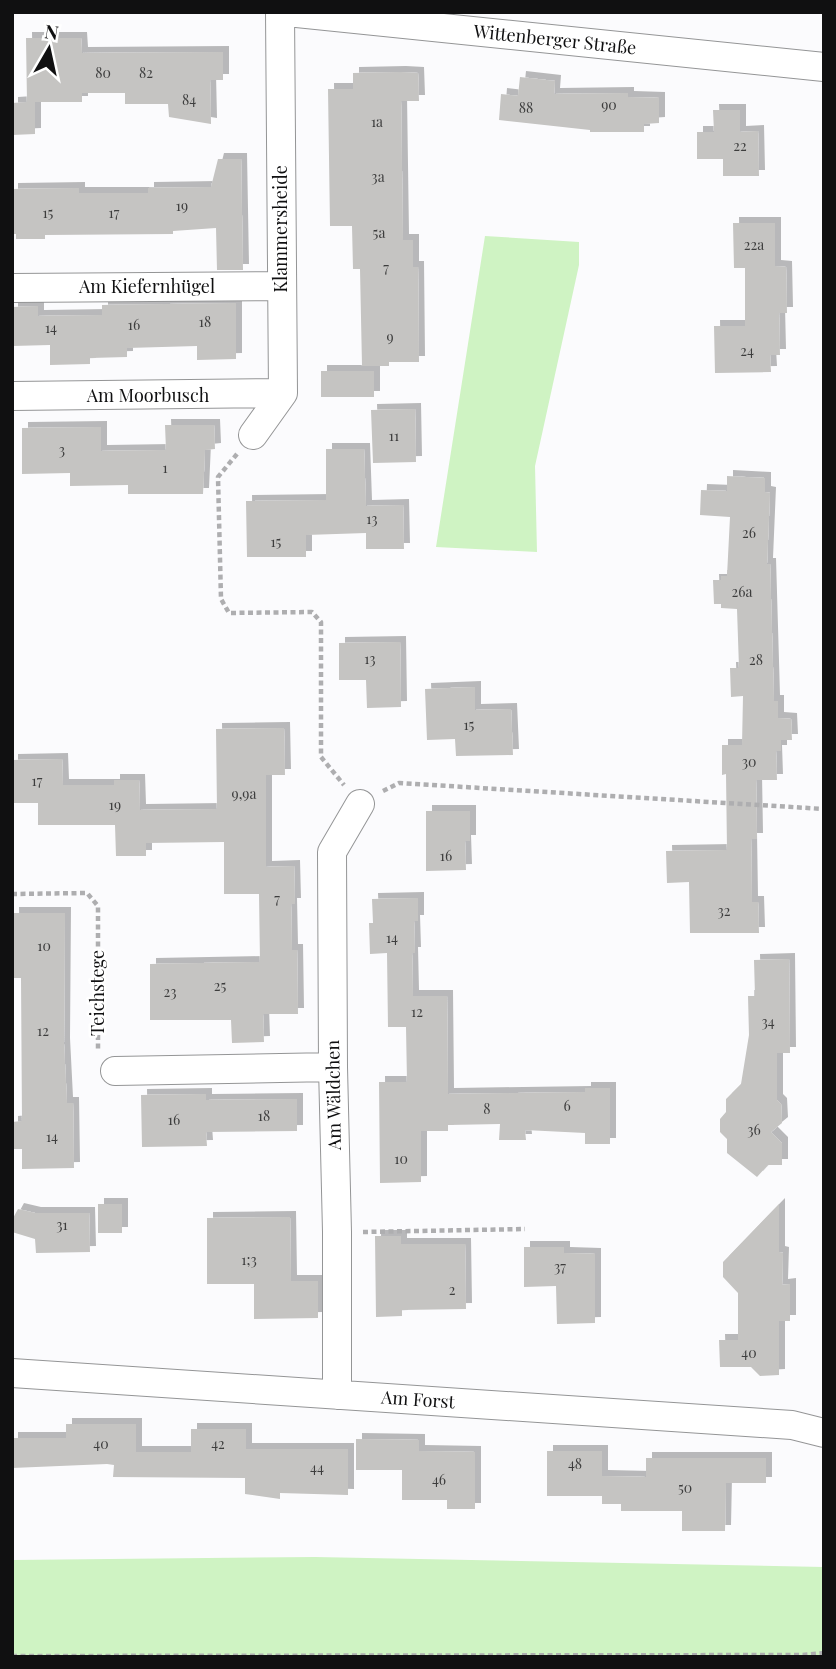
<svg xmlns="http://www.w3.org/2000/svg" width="836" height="1669" viewBox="0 0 836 1669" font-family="'Playfair Display',serif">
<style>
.green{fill:#cff3c3}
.building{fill:#c5c4c2;filter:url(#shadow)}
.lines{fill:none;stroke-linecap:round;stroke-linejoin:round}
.minor-casing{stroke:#949596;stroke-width:30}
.path{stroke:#aeaeb0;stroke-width:4.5;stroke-dasharray:5 3.5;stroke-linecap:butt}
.minor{stroke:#fff;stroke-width:28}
.labels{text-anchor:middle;stroke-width:5;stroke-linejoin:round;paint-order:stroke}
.number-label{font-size:14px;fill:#3d3d3d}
.street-label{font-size:18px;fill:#101011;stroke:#fff}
</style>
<defs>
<filter id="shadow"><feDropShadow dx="6" dy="-6" stdDeviation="0" flood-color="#0004"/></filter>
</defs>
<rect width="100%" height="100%" fill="#fbfbfd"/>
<path class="green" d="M 485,236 L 579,242 L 579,265 L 535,466 L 537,552 L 436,547 Z
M 315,1557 L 824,1567 L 824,1657 L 12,1657 L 12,1560 Z"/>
<path class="building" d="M 26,38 L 81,38 L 82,53 L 223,52 L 223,80 L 210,80 L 211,124 L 169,117 L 168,104 L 125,104 L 125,93 L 82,93 L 82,102 L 35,102 L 35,134 L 12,135 L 12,103 L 27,102 Z
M 400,72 L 418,73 L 419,101 L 401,101 L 403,240 L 413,240 L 413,267 L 418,267 L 419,362 L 389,362 L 389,366 L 362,366 L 360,269 L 353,269 L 352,226 L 330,226 L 328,89 L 353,89 L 353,73 Z
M 520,77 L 555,81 L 554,94 L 628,93 L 628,97 L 659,98 L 659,123 L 644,124 L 644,132 L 590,132 L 590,130 L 499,120 L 501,94 L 518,96 Z
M 713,110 L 740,110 L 740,132 L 758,131 L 759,176 L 723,176 L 723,159 L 697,159 L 697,132 L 714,132 Z
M 218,159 L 241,159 L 243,270 L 217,270 L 216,228 L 173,231 L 173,234 L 45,235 L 45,239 L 16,239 L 16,234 L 12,234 L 12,189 L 79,188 L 79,193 L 148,193 L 148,188 L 211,187 Z
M 733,223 L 775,223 L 775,266 L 786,267 L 787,313 L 779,313 L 780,355 L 770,355 L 771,372 L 715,373 L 714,326 L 745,326 L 745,268 L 734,268 Z
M 236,303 L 236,359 L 197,360 L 197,346 L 127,348 L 127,357 L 90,358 L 90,364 L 50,365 L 50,345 L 12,346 L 12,307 L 38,306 L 38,316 L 102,315 L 102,305 Z
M 321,371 L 374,371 L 374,397 L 321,397 Z
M 415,409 L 416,462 L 373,463 L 371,410 Z
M 165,425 L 214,425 L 215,449 L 205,450 L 203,494 L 128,494 L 128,485 L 70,486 L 70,473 L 22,474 L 22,428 L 101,427 L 101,451 L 166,450 Z
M 326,449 L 364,449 L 366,506 L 403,505 L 404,549 L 366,549 L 366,533 L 306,535 L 306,557 L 247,557 L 246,501 L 326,500 Z
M 727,476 L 765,478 L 765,492 L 770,493 L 767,564 L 770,564 L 774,701 L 778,701 L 778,718 L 791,719 L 792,740 L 781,740 L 781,751 L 776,751 L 777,780 L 756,780 L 757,839 L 751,839 L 752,902 L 758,902 L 759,933 L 690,933 L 689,882 L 667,883 L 666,851 L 727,850 L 726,774 L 722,775 L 722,745 L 742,745 L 743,696 L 731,697 L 730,668 L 739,668 L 737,609 L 721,608 L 721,604 L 714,604 L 713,580 L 721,580 L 721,576 L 727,576 L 730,517 L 700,515 L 701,490 L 727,491 Z
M 400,642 L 401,707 L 367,708 L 366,680 L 339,680 L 339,643 Z
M 475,687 L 475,710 L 511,709 L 513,755 L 456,756 L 455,739 L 427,740 L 425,689 Z
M 284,728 L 285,775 L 266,775 L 266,867 L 294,866 L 295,904 L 291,904 L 292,950 L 297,950 L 298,1014 L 263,1014 L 264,1042 L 232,1043 L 231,1020 L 150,1020 L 150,964 L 260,962 L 259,894 L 224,894 L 224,842 L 146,843 L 146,856 L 116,856 L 115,825 L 38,825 L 38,803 L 12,803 L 12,760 L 62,759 L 63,785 L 114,785 L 114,780 L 139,780 L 140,810 L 217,809 L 216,729 Z
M 426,811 L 470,811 L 470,841 L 465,841 L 466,870 L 426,871 Z
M 418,898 L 418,921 L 414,921 L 415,953 L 412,953 L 413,996 L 447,996 L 448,1094 L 585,1092 L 585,1088 L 610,1088 L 610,1144 L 585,1144 L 585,1133 L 525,1130 L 526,1140 L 499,1140 L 500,1124 L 448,1125 L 448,1131 L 421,1131 L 421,1182 L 380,1183 L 379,1082 L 407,1082 L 406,1027 L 388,1027 L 387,953 L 370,954 L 369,923 L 373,923 L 372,899 Z
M 13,913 L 65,913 L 64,1044 L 67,1103 L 73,1103 L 74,1168 L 22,1169 L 22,1149 L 12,1149 L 12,1122 L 22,1121 L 21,978 L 14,978 Z
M 789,959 L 790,1053 L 777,1053 L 777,1100 L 781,1104 L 782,1123 L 771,1132 L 782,1143 L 782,1165 L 768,1165 L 757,1177 L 727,1153 L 727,1139 L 720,1132 L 720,1119 L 726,1112 L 726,1099 L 741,1084 L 749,1035 L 748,996 L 755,996 L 754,960 Z
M 206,1094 L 206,1100 L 297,1099 L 297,1131 L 206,1132 L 207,1146 L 142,1147 L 141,1095 Z
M 98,1204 L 122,1204 L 122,1233 L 98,1233 Z
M 779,1204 L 779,1252 L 783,1253 L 782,1285 L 790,1284 L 790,1321 L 779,1321 L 779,1375 L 760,1376 L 751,1367 L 720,1367 L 719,1340 L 738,1340 L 738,1293 L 723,1277 L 723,1262 Z
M 18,1209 L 35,1213 L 89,1213 L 90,1252 L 36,1253 L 35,1239 L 12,1232 L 12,1220 Z
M 290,1217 L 291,1281 L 318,1281 L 318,1318 L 254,1319 L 254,1284 L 207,1284 L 207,1218 Z
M 375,1236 L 401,1236 L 401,1244 L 465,1244 L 466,1309 L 402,1310 L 402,1316 L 376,1317 Z
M 524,1247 L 564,1247 L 564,1253 L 595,1254 L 595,1323 L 557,1324 L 556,1286 L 524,1287 Z
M 66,1424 L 136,1424 L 136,1452 L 191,1452 L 191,1429 L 246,1429 L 246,1449 L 348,1449 L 348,1495 L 280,1493 L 280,1499 L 245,1494 L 245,1478 L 113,1477 L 114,1465 L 107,1464 L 12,1468 L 12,1438 L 66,1438 Z
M 356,1439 L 419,1440 L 419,1451 L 475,1452 L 475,1509 L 447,1509 L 447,1500 L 402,1500 L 402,1470 L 356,1470 Z
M 547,1451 L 602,1451 L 602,1489 L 602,1476 L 646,1477 L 646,1458 L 766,1458 L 766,1483 L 726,1483 L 725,1531 L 682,1531 L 682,1511 L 621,1511 L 621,1504 L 602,1504 L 602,1496 L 547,1496 Z"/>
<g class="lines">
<defs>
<path id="minor" d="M 287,12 L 824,67
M 12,288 L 282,286
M 12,396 L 283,393
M 253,435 L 283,393 L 280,12
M 115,1071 L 333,1067
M 12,1373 L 792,1425 L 824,1433
M 337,1395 L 337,1232 L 333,1067 L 332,852 L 360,804"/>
</defs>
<use href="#minor" class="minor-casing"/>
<path class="path" d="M 237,454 L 218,477 L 221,599 L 229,613 L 312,612 L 321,622 L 321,757 L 344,785
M 383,791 L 399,783 L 824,809
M 12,894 L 87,893 L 98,906 L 98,1051
M 363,1232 L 525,1229
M 12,1656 L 803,1655 L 824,1653"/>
<use href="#minor" class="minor"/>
</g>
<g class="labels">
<g class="number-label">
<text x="103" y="78">80</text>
<text x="146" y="78">82</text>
<text x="189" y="105">84</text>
<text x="609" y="110">90</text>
<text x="526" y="113">88</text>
<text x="377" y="127">1a</text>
<text x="740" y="151">22</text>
<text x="378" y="182">3a</text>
<text x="182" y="211">19</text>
<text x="48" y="218">15</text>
<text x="114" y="218">17</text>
<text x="379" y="238">5a</text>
<text x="754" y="250">22a</text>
<text x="386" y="273">7</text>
<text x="205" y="327">18</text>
<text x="134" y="330">16</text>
<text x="51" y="333">14</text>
<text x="390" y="342">9</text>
<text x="747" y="356">24</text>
<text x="394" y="441">11</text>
<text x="62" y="455">3</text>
<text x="165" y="473">1</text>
<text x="372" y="524">13</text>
<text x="749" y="538">26</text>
<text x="276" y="547">15</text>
<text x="742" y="597">26a</text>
<text x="370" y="664">13</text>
<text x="756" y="665">28</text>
<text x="469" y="730">15</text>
<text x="749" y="767">30</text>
<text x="37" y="786">17</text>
<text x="244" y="799">9,9a</text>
<text x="115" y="810">19</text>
<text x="446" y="861">16</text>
<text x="277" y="904">7</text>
<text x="724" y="916">32</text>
<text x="392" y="943">14</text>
<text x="44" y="951">10</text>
<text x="220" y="991">25</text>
<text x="170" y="997">23</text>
<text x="417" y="1017">12</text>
<text x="768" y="1027">34</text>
<text x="43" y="1036">12</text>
<text x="567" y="1111">6</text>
<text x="487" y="1114">8</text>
<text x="264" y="1121">18</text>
<text x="174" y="1125">16</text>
<text x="754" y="1135">36</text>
<text x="52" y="1142">14</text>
<text x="401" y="1164">10</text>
<text x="62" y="1230">31</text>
<text x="249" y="1265">1;3</text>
<text x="560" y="1272">37</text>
<text x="452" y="1295">2</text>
<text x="749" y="1358">40</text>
<text x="101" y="1449">40</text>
<text x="218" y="1449">42</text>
<text x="575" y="1469">48</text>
<text x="317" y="1473">44</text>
<text x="439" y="1485">46</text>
<text x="685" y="1493">50</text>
</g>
<g class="street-label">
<text transform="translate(555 40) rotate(6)" y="6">Wittenberger Straße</text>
<text transform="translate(281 229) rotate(-90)" y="6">Klammersheide</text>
<text x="147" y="293">Am Kiefernhügel</text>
<text x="148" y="402">Am Moorbusch</text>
<text transform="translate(98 993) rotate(-90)" y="6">Teichstege</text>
<text transform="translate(334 1095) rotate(-91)" y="6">Am Wäldchen</text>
<text transform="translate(418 1400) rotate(4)" y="6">Am Forst</text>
</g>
</g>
<rect width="836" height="1669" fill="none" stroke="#101011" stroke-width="28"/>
<g transform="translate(49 49) rotate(9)" stroke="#ffffff" stroke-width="5" paint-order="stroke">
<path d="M0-5L12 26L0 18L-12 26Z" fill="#101011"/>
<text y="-10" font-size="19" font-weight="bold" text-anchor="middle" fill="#101011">N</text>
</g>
</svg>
